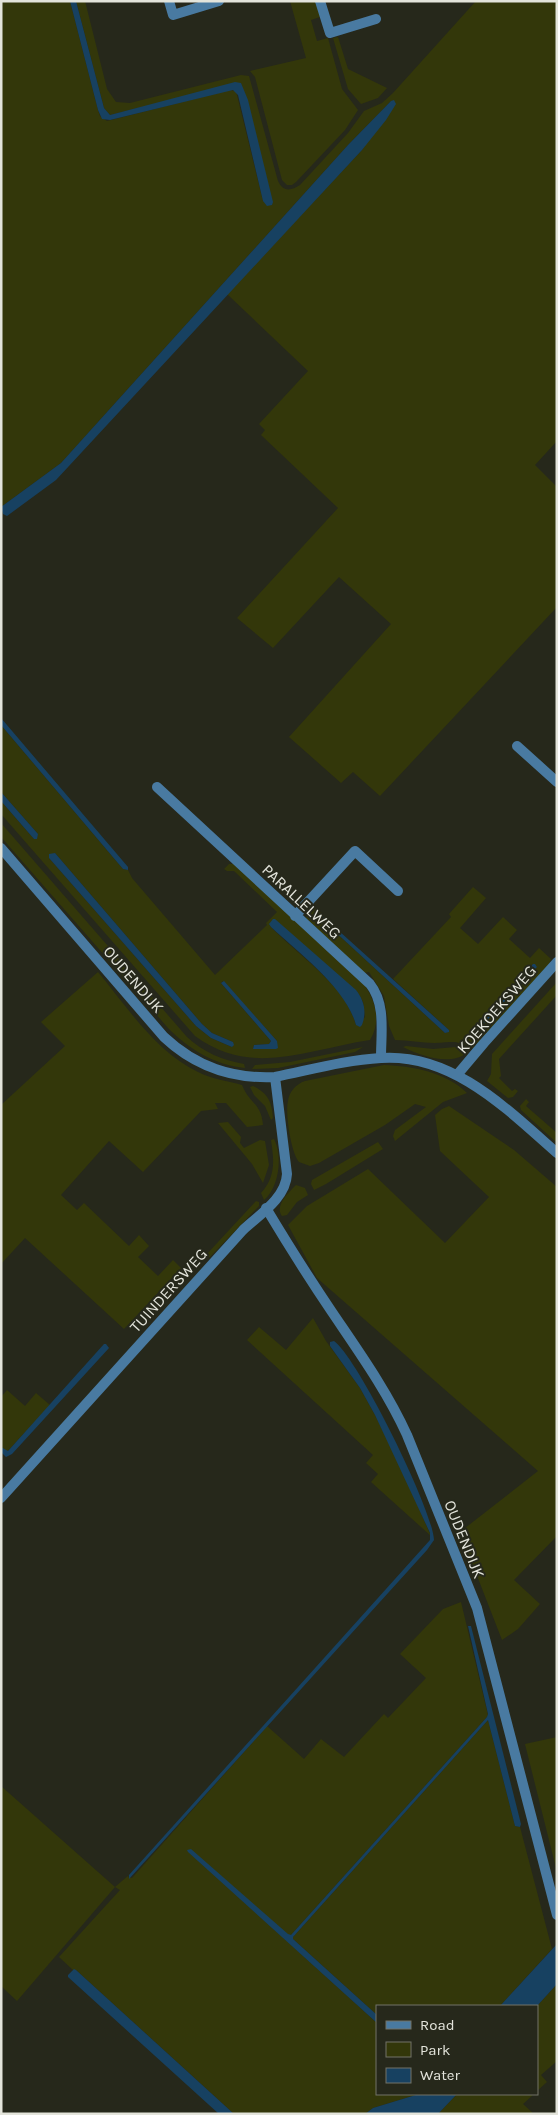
<svg xmlns="http://www.w3.org/2000/svg" width="558" height="2115" viewBox="0 0 558 2115" font-family="Karla,sans-serif">
<style>
.green{fill:#33370a;fill-rule:evenodd}
.water{fill:#174161}
.lines{fill:none;stroke-linecap:round;stroke-linejoin:round}
.minor{stroke:#497aa1;stroke-width:10}
.tertiary{stroke:#497aa1;stroke-width:10}
.labels{text-anchor:middle;stroke-width:4;stroke-linejoin:round;paint-order:stroke}
.street-label{font-size:16px;fill:#e3e4db;stroke:#26281b}
</style>
<rect width="100%" height="100%" fill="#26281b"/>
<path class="green" d="M 1,1 L 70,1 L 98,110 L 100,116 L 107,121 L 230,90 L 236,91 L 263,201 L 241,83 L 110,115 L 104,108 L 76,1 L 85,1 L 107,89 L 116,102 L 130,103 L 241,75 L 249,76 L 278,181 C 283,192 291,191 300,185 L 348,133 L 364,111 L 382,103 L 393,93 L 476,1 L 557,1 L 557,441 L 535,465 L 557,487 L 557,607 L 380,796 L 353,772 L 341,783 L 289,737 L 391,624 L 339,577 L 273,648 L 237,618 L 338,508 L 261,435 L 265,430 L 259,424 L 308,371 L 227,294 L 362,150 L 391,101 L 348,145 L 61,463 L 1,507 Z
M 290,1 L 316,1 L 320,17 L 311,20 L 317,41 L 328,38 L 342,89 L 358,110 L 345,130 L 296,182 L 292,185 L 287,185 L 282,180 L 255,77 L 250,71 L 306,58 Z
M 338,37 L 348,69 L 387,88 L 378,98 L 361,104 L 348,89 L 333,38 Z
M 1,725 L 123,869 L 128,870 L 132,878 L 215,975 L 267,925 L 266,923 L 277,912 L 234,871 L 227,871 L 224,869 L 229,864 L 235,864 L 364,984 C 375,1001 382,1020 370,1040 C 308,1049 252,1078 195,1036 L 1,814 L 1,801 L 34,839 L 38,834 L 1,792 ZM 55,853 L 202,1024 L 212,1033 L 233,1042 L 232,1047 L 211,1038 L 196,1026 L 49,858 ZM 269,925 L 360,996 L 363,1002 L 365,1017 L 356,1025 C 345,984 298,956 269,925 ZM 223,981 L 277,1041 L 276,1049 L 253,1049 L 254,1045 L 269,1044 L 271,1041 L 221,983 Z
M 1,823 L 187,1037 C 203,1052 222,1060 244,1064 L 245,1068 C 214,1065 189,1049 168,1028 L 1,837 Z
M 473,887 L 486,898 L 460,928 L 478,944 L 503,917 L 517,930 L 509,939 L 530,958 L 539,948 L 551,959 L 549,964 L 473,1048 C 455,1040 455,1042 435,1043 C 422,1043 408,1040 395,1040 L 389,1026 L 384,996 L 369,972 L 364,973 L 306,918 L 307,913 L 313,906 L 321,913 L 318,916 L 445,1033 L 449,1030 L 393,979 L 451,917 L 449,914 ZM 533,964 L 537,967 L 477,1032 L 474,1029 Z
M 98,972 C 127,1007 156,1052 198,1072 C 212,1079 228,1081 242,1085 C 250,1105 261,1102 263,1125 L 247,1127 L 226,1103 L 215,1103 L 218,1109 L 201,1111 L 143,1172 L 109,1141 L 61,1195 L 77,1210 L 84,1203 L 129,1246 L 139,1235 L 149,1246 L 138,1257 L 158,1276 L 173,1260 L 181,1268 L 124,1329 L 25,1238 L 1,1264 L 1,1105 L 65,1046 L 41,1022 Z
M 557,982 L 557,995 L 499,1059 L 501,1076 L 499,1078 L 512,1091 L 515,1089 L 518,1091 L 513,1097 L 508,1098 L 487,1081 L 491,1074 L 492,1054 Z
M 406,1046 L 433,1049 L 456,1047 L 467,1053 C 450,1066 421,1056 403,1047 Z
M 363,1047 L 355,1052 L 278,1068 L 252,1069 L 255,1065 L 290,1062 Z
M 384,1065 C 412,1066 446,1072 467,1093 L 443,1102 L 395,1141 L 393,1136 L 395,1130 L 426,1107 L 415,1104 L 385,1125 L 319,1163 L 310,1166 L 299,1162 C 291,1153 285,1113 288,1101 C 289,1092 296,1084 305,1081 Z
M 253,1086 C 268,1093 272,1102 273,1118 L 271,1120 L 265,1106 L 254,1095 L 250,1087 Z
M 526,1099 L 529,1102 L 526,1106 L 557,1133 L 557,1143 L 521,1110 L 520,1106 Z
M 449,1106 L 514,1150 L 557,1187 L 557,1536 L 514,1580 L 540,1604 L 518,1629 L 502,1640 L 460,1532 L 538,1471 L 317,1278 L 288,1225 L 307,1206 L 368,1169 L 445,1243 L 489,1197 L 440,1151 L 435,1115 L 442,1109 Z
M 228,1122 L 241,1137 L 240,1143 L 244,1148 L 260,1140 L 265,1141 L 269,1165 L 263,1183 L 252,1164 L 218,1123 Z
M 274,1139 C 283,1156 279,1188 264,1200 L 261,1193 C 276,1177 274,1160 271,1140 Z
M 378,1142 L 383,1149 L 326,1184 L 314,1190 L 311,1184 L 312,1180 Z
M 296,1185 L 305,1188 L 308,1195 L 297,1202 L 287,1215 L 282,1216 C 274,1206 289,1192 296,1185 Z
M 256,1201 L 259,1202 L 259,1206 L 210,1257 L 207,1257 L 206,1255 Z
M 313,1318 L 326,1341 L 360,1388 L 375,1415 L 401,1467 L 431,1536 L 371,1482 L 378,1474 L 366,1463 L 373,1455 L 247,1340 L 259,1327 L 286,1350 Z
M 7,1390 L 25,1406 L 36,1393 L 50,1405 L 7,1452 L 1,1447 L 1,1397 Z
M 461,1602 L 488,1715 L 487,1717 L 291,1935 L 288,1935 L 187,1850 L 377,2023 L 377,2094 L 419,2094 L 373,2108 L 365,2114 L 234,2114 L 76,1970 L 73,1970 L 59,1957 L 120,1890 L 115,1887 L 17,2001 L 1,1986 L 1,1786 L 115,1887 L 129,1875 L 128,1877 L 132,1878 L 267,1726 L 304,1759 L 321,1739 L 344,1757 L 384,1714 L 388,1718 L 426,1678 L 400,1654 L 443,1609 Z
M 488,1720 L 515,1826 L 520,1827 L 552,1949 L 500,2006 L 377,2006 L 377,2015 L 293,1939 L 293,1937 Z
M 557,1737 L 557,1872 L 525,1744 Z
M 557,1984 L 557,2061 L 541,2075 L 547,2082 L 537,2091 L 537,2006 Z
M 457,2094 L 534,2094 L 523,2104 L 534,2114 L 438,2114 Z"/>
<path class="water" d="M 70,1 L 76,1 L 104,108 L 110,115 L 235,82 L 241,83 L 248,100 L 273,202 L 272,205 L 267,206 L 263,201 L 238,95 L 233,90 L 110,120 L 102,119 L 98,110 Z
M 394,100 L 396,104 L 386,120 L 362,150 L 56,480 L 7,516 L 3,514 L 1,507 L 61,463 L 348,145 L 391,101 Z
M 1,718 L 128,867 L 128,870 L 123,869 L 1,725 Z
M 1,792 L 38,834 L 37,839 L 34,839 L 1,801 Z
M 55,853 L 202,1024 L 212,1033 L 233,1042 L 234,1045 L 232,1047 L 211,1038 L 196,1026 L 49,858 L 49,854 Z
M 319,913 L 449,1030 L 449,1032 L 445,1033 L 318,916 Z
M 273,919 L 275,919 L 356,990 C 364,1000 367,1012 362,1025 L 360,1027 L 356,1025 C 346,988 299,953 271,927 L 269,924 Z
M 533,964 L 535,964 L 537,967 L 476,1032 L 474,1029 Z
M 224,981 L 277,1041 L 278,1048 L 276,1049 L 253,1049 L 254,1045 L 269,1044 L 271,1041 L 221,983 Z
M 334,1341 C 358,1358 433,1510 434,1540 L 427,1550 L 129,1879 L 129,1875 L 430,1540 L 430,1533 L 375,1415 L 360,1388 L 330,1346 L 330,1342 Z
M 104,1344 L 106,1344 L 109,1348 L 12,1454 L 6,1457 L 1,1452 L 1,1447 L 8,1451 Z
M 468,1626 L 471,1626 L 521,1824 L 520,1827 L 515,1826 L 488,1720 L 293,1937 L 293,1939 L 377,2015 L 377,2023 L 188,1852 L 187,1850 L 191,1849 L 288,1934 L 291,1935 L 487,1717 L 488,1714 Z
M 557,1944 L 557,1984 L 537,2006 L 500,2006 Z
M 74,1969 L 76,1970 L 234,2114 L 219,2114 L 68,1977 L 68,1975 Z
M 419,2094 L 457,2094 L 438,2114 L 365,2114 L 373,2108 Z"/>
<g class="lines">
<path class="minor" d="M 169,1 L 173,15 L 219,1
M 320,1 L 330,33 L 376,19
M 517,746 L 557,782
M 157,787 L 370,984 C 386,1004 381,1033 381,1058
M 295,916 L 355,851 L 398,891
M 266,1208 C 287,1243 309,1278 332,1312 C 359,1352 387,1391 407,1435 L 477,1608 L 557,1915"/>
<path class="tertiary" d="M 1,848 L 164,1037 C 196,1067 232,1079 275,1077 C 310,1070 345,1060 381,1058 C 452,1053 507,1109 557,1153
M 457,1075 L 484,1043 L 557,962
M 1,1498 L 243,1230 C 259,1215 286,1198 287,1174 L 275,1077"/>
</g>
<g class="labels">
<g class="street-label">
<text transform="translate(302 901) rotate(43)" y="6">PARALLELWEG</text>
<text transform="translate(134 979) rotate(49)" y="6">OUDENDIJK</text>
<text transform="translate(496 1009) rotate(-49)" y="6">KOEKOEKSWEG</text>
<text transform="translate(168 1290) rotate(-48)" y="6">TUINDERSWEG</text>
<text transform="translate(465 1539) rotate(68)" y="6">OUDENDIJK</text>
</g>
</g>
<rect width="558" height="2115" fill="none" stroke="#e3e4db" stroke-width="5"/>
<rect x="376" y="2005" width="162" height="90" fill="#26281b" stroke="#727368"/>
<rect x="386" y="2021" width="25" height="8" fill="#497aa1" stroke="#727368"/>
<text x="420" y="2030" font-size="15" fill="#e3e4db">Road</text>
<rect x="386" y="2042" width="25" height="15" fill="#33370a" stroke="#727368"/>
<text x="420" y="2055" font-size="15" fill="#e3e4db">Park</text>
<rect x="386" y="2068" width="25" height="15" fill="#174161" stroke="#727368"/>
<text x="420" y="2080" font-size="15" fill="#e3e4db">Water</text>
</svg>
